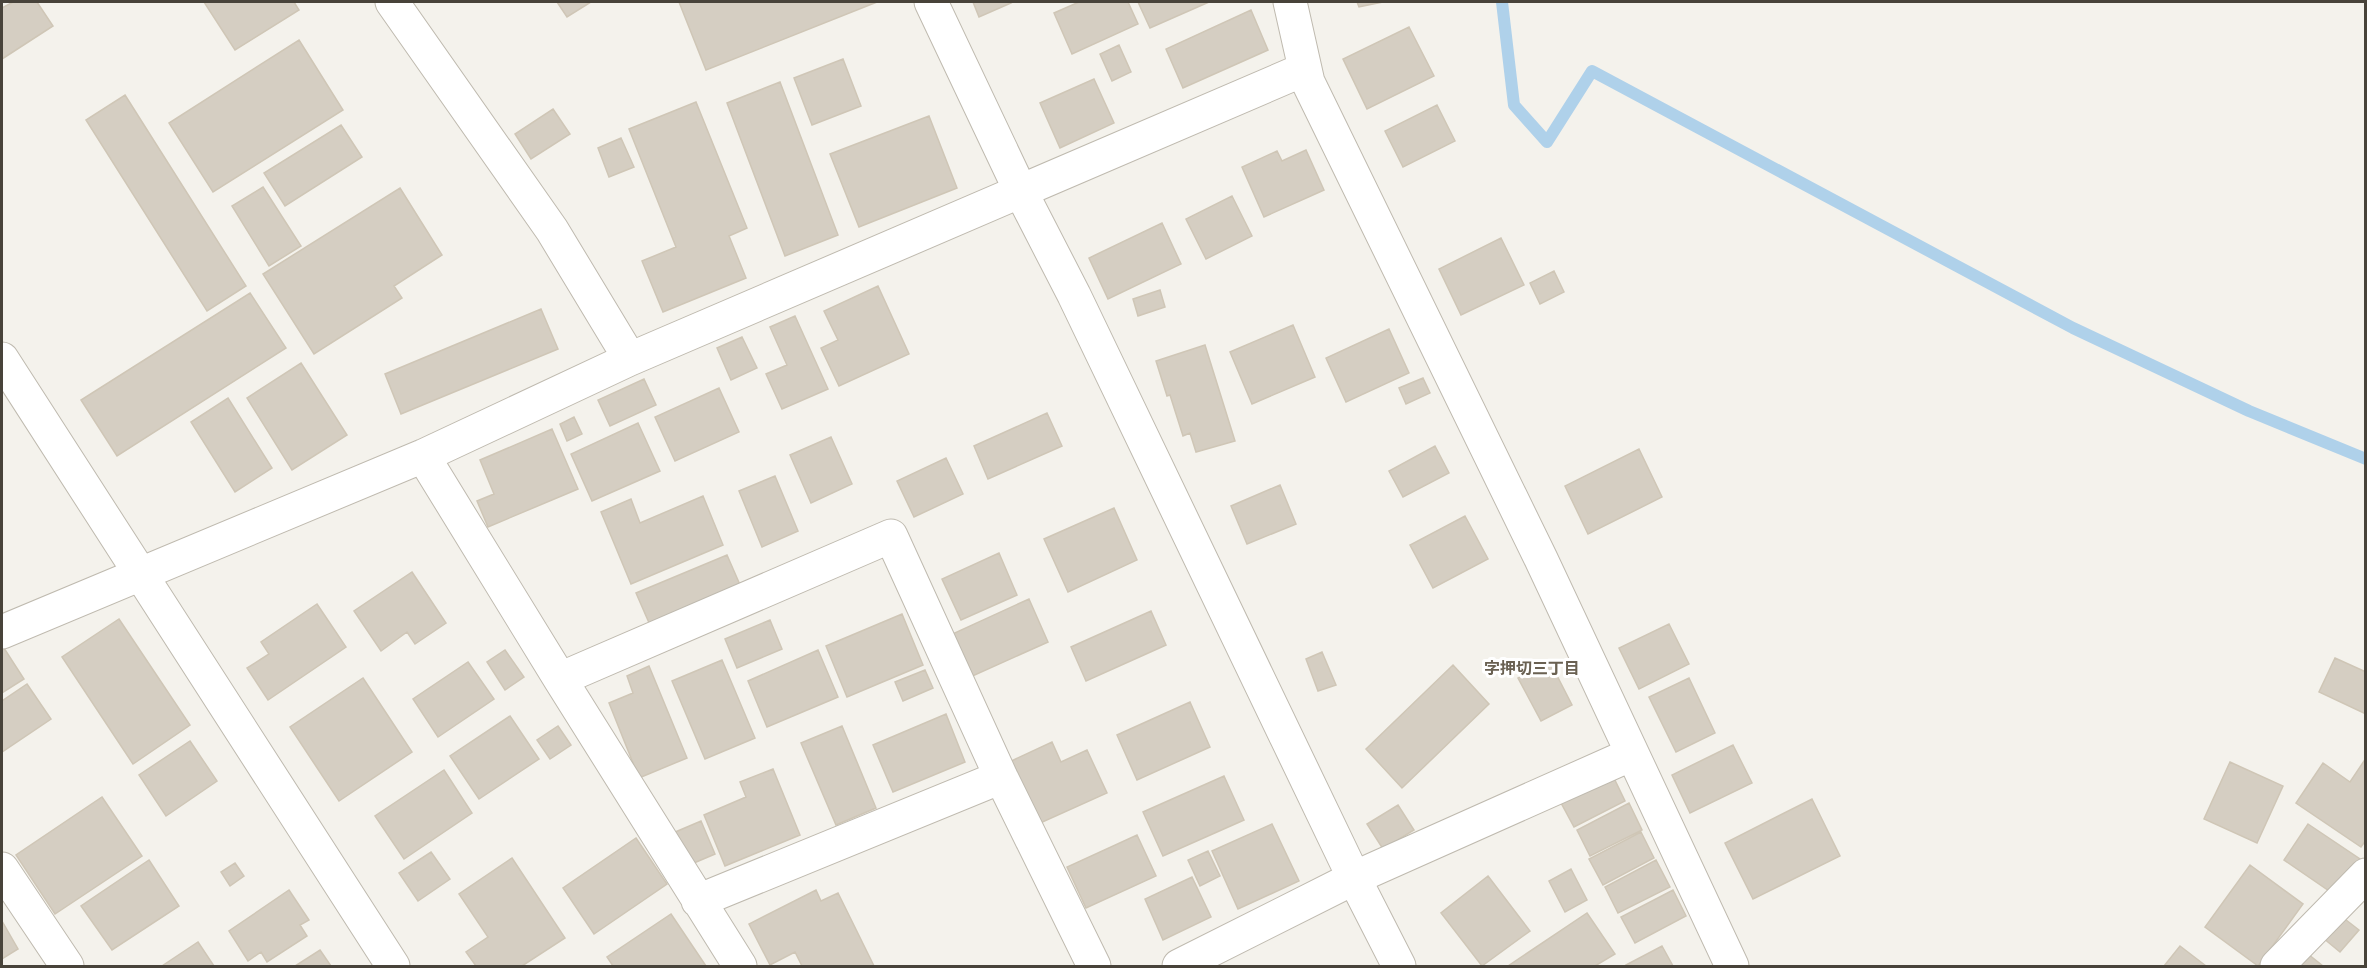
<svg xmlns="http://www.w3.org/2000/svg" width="2367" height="968" viewBox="0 0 2367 968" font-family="'Titillium Web','Noto Sans JP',sans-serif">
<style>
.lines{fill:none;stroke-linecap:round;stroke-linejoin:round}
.stream{stroke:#afd1ea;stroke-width:12}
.building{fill:#d5cec2;stroke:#cfc6b6;stroke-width:1.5}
.minor-casing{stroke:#bfbaaf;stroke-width:35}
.tertiary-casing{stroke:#bfbaaf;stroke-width:35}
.minor{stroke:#fff;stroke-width:33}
.tertiary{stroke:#fff;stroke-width:33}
.labels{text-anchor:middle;stroke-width:6;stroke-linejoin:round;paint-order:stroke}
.neighbourhood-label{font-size:16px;font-weight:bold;fill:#6a6152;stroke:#fff}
</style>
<rect width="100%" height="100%" fill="#f4f2ec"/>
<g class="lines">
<path class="stream" d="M 1502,2 L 1514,105 L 1547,142 L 1592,71 L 2073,328 L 2249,411 L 2366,459"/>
</g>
<path class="building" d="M 13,2 L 37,2 L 53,26 L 2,59 L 2,8 Z
M 204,2 L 294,2 L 299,10 L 235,50 Z
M 557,2 L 591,2 L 567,17 Z
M 679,2 L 877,2 L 706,70 Z
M 973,2 L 1010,2 L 1011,3 L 979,17 Z
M 1079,2 L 1128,2 L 1138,24 L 1072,54 L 1054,13 Z
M 1138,2 L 1209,2 L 1150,28 Z
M 1357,2 L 1383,2 L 1359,7 Z
M 1251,10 L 1268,50 L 1183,88 L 1166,49 Z
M 1409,27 L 1434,76 L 1367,109 L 1343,59 Z
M 299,40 L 343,110 L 213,192 L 169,123 Z
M 1119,45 L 1131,72 L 1112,81 L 1100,54 Z
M 843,59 L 861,106 L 812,125 L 794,78 Z
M 1094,79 L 1114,123 L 1060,148 L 1040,103 Z
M 780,82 L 838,235 L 785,256 L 727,103 Z
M 125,95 L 246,286 L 207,311 L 86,120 Z
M 696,102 L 747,228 L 729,236 L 746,278 L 663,312 L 642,261 L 676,247 L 629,129 Z
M 1437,105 L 1455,141 L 1403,167 L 1385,131 Z
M 553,109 L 570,134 L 531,159 L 515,134 Z
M 929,116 L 957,188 L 859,227 L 830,154 Z
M 341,125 L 362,157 L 285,206 L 264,173 Z
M 621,138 L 634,167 L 609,177 L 598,148 Z
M 1306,150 L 1324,190 L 1264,217 L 1242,167 L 1277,151 L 1282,161 Z
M 263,187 L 301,246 L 269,266 L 232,206 Z
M 400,188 L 442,255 L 394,286 L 402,298 L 314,354 L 263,274 Z
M 1232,196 L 1252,236 L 1206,259 L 1186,219 Z
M 1162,223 L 1181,264 L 1108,299 L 1089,258 Z
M 1501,238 L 1524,285 L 1461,315 L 1439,269 Z
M 1554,271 L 1564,292 L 1540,304 L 1530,283 Z
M 878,286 L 909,354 L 839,386 L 821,348 L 838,340 L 824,311 Z
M 1160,290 L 1165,307 L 1138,316 L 1133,299 Z
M 250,293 L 286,348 L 117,456 L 81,400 Z
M 541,309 L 558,349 L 401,414 L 385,374 Z
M 795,316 L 828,389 L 782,409 L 766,374 L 787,365 L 770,327 Z
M 1293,325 L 1315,377 L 1252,404 L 1230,352 Z
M 1389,329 L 1409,373 L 1346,402 L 1326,358 Z
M 742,337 L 757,368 L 731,380 L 717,348 Z
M 1205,345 L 1235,441 L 1196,452 L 1190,433 L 1183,436 L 1170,395 L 1167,396 L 1156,361 Z
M 301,363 L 347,435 L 292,470 L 247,398 Z
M 1423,378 L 1430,393 L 1406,404 L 1399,388 Z
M 644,379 L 656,405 L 610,426 L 598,400 Z
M 719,388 L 739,432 L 675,461 L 655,417 Z
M 228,398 L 272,468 L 235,492 L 191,422 Z
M 1047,413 L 1062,446 L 988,479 L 974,446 Z
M 574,417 L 582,434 L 567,441 L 560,424 Z
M 638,423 L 660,471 L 592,501 L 571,454 Z
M 552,429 L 578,489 L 488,527 L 477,501 L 494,494 L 480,460 Z
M 831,437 L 852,484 L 811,503 L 790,455 Z
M 1435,446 L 1449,473 L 1403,497 L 1389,471 Z
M 1639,449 L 1662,497 L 1588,534 L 1565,486 Z
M 946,458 L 963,494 L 914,517 L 897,481 Z
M 775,476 L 798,531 L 762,547 L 739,491 Z
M 1280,485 L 1296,524 L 1247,544 L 1231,506 Z
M 703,496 L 723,545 L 631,584 L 601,512 L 631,499 L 640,523 Z
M 1114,508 L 1137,560 L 1068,592 L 1044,539 Z
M 1465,516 L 1488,559 L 1433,588 L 1410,545 Z
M 999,553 L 1017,595 L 961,620 L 942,579 Z
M 727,555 L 741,587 L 650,625 L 636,593 Z
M 412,572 L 446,623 L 415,644 L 407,632 L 381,651 L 354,611 Z
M 1029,599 L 1048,642 L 968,678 L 948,636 Z
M 317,604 L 346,647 L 268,700 L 247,668 L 269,654 L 261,642 Z
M 1151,611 L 1166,645 L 1086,681 L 1071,647 Z
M 902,614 L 923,665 L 847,697 L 826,646 Z
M 119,619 L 190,725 L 133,764 L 62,657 Z
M 770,620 L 782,649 L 737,668 L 725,639 Z
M 1669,624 L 1689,664 L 1639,689 L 1619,648 Z
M 2,645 L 24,679 L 2,693 Z
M 505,650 L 524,677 L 505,690 L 487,662 Z
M 818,650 L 838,697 L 767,727 L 748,681 Z
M 1322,652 L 1336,685 L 1318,691 L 1306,659 Z
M 2335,658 L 2366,672 L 2366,714 L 2319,692 Z
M 722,660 L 755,738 L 705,759 L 672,681 Z
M 468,662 L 494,699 L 438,737 L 413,699 Z
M 1550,662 L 1572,705 L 1541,721 L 1518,678 Z
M 1453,665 L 1489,704 L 1402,788 L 1366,749 Z
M 649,666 L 687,758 L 639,778 L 609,703 L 633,693 L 627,676 Z
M 925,670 L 933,688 L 903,701 L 895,682 Z
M 363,678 L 412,752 L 339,801 L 290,727 Z
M 1689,678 L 1715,733 L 1676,752 L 1649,697 Z
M 27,684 L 51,719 L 2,752 L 2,701 Z
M 1190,702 L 1210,747 L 1137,780 L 1117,735 Z
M 946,714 L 965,762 L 893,792 L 873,745 Z
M 510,716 L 539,759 L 479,799 L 450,756 Z
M 558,726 L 571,745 L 550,759 L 537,740 Z
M 842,726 L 876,808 L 836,825 L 801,743 Z
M 190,741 L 217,781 L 166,816 L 139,775 Z
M 1052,742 L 1061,762 L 1087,750 L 1107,793 L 1038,824 L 1009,762 Z
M 1733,745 L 1752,783 L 1690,813 L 1672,775 Z
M 2366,758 L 2366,840 L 2361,847 L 2296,803 L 2323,763 L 2350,782 Z
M 2230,762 L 2283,786 L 2257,843 L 2204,819 Z
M 773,769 L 800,835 L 725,866 L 704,815 L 746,797 L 740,782 Z
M 444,770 L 472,813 L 404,859 L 375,816 Z
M 1612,774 L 1625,801 L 1574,827 L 1560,801 Z
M 1224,776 L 1244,820 L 1163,856 L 1143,812 Z
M 102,797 L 142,856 L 55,914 L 16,855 Z
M 1812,799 L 1840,856 L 1753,899 L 1725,843 Z
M 1629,803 L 1642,830 L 1590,856 L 1577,830 Z
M 1398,805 L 1414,830 L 1383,849 L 1367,824 Z
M 701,821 L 715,854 L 687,866 L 673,833 Z
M 1272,824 L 1299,881 L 1238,909 L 1212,851 Z
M 2308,824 L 2360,859 L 2335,895 L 2284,860 Z
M 1641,832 L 1654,858 L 1603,885 L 1589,859 Z
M 1137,835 L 1156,876 L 1086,908 L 1067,867 Z
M 636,838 L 667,884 L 594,934 L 563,888 Z
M 1208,851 L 1220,876 L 1200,886 L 1188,860 Z
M 431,852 L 450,879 L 418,901 L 399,873 Z
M 512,858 L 565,938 L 522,966 L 476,966 L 466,952 L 488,937 L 459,894 Z
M 149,860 L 179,906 L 112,950 L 81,906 Z
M 1656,860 L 1670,887 L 1618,913 L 1605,887 Z
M 235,863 L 244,876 L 230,886 L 221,872 Z
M 2250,865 L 2303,904 L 2258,966 L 2205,927 Z
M 1571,869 L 1587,900 L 1565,912 L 1549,881 Z
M 1488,876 L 1530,931 L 1482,966 L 1441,913 Z
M 1192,877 L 1211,917 L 1163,940 L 1145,899 Z
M 289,890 L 309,920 L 300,925 L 307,936 L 267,962 L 261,952 L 248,961 L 229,931 Z
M 816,890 L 821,901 L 838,893 L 874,966 L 802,966 L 795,952 L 770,965 L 749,924 Z
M 1673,890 L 1686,916 L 1635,943 L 1621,917 Z
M 1587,913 L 1615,954 L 1595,966 L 1508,966 Z
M 671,914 L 706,966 L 613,966 L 607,957 Z
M 2341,916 L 2359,930 L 2340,952 L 2323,938 Z
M 2,921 L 18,949 L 2,959 Z
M 198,942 L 214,966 L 162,966 Z
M 1662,946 L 1673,966 L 1627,966 L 1626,965 Z
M 2180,946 L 2206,966 L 2164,966 Z
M 320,950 L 331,966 L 295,966 Z
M 2308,954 L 2323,966 L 2297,966 Z"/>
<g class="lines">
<defs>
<path id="minor" d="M 392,2 L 552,230 L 630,359
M 1290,2 L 1308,82 L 1541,559 L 1732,966
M 423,456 L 560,679 L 740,966
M 2,632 L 423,456 L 630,359 L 1305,69
M 560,679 L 891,536 L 1001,777 L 1094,966
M 2,869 L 67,966
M 698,901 L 1001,777
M 1179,966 L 1354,878 L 1632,754
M 2277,966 L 2366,875"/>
<path id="tertiary" d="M 931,2 L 1021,192 L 1074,295 L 1354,878 L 1399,966
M 2,359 L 393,966"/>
</defs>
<use href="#minor" class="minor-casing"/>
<use href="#tertiary" class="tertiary-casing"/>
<use href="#minor" class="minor"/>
<use href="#tertiary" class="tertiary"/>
</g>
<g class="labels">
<g class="neighbourhood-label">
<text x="1532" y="674">字押切三丁目</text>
</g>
</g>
<rect width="2367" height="968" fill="none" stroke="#48433a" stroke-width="6"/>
</svg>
